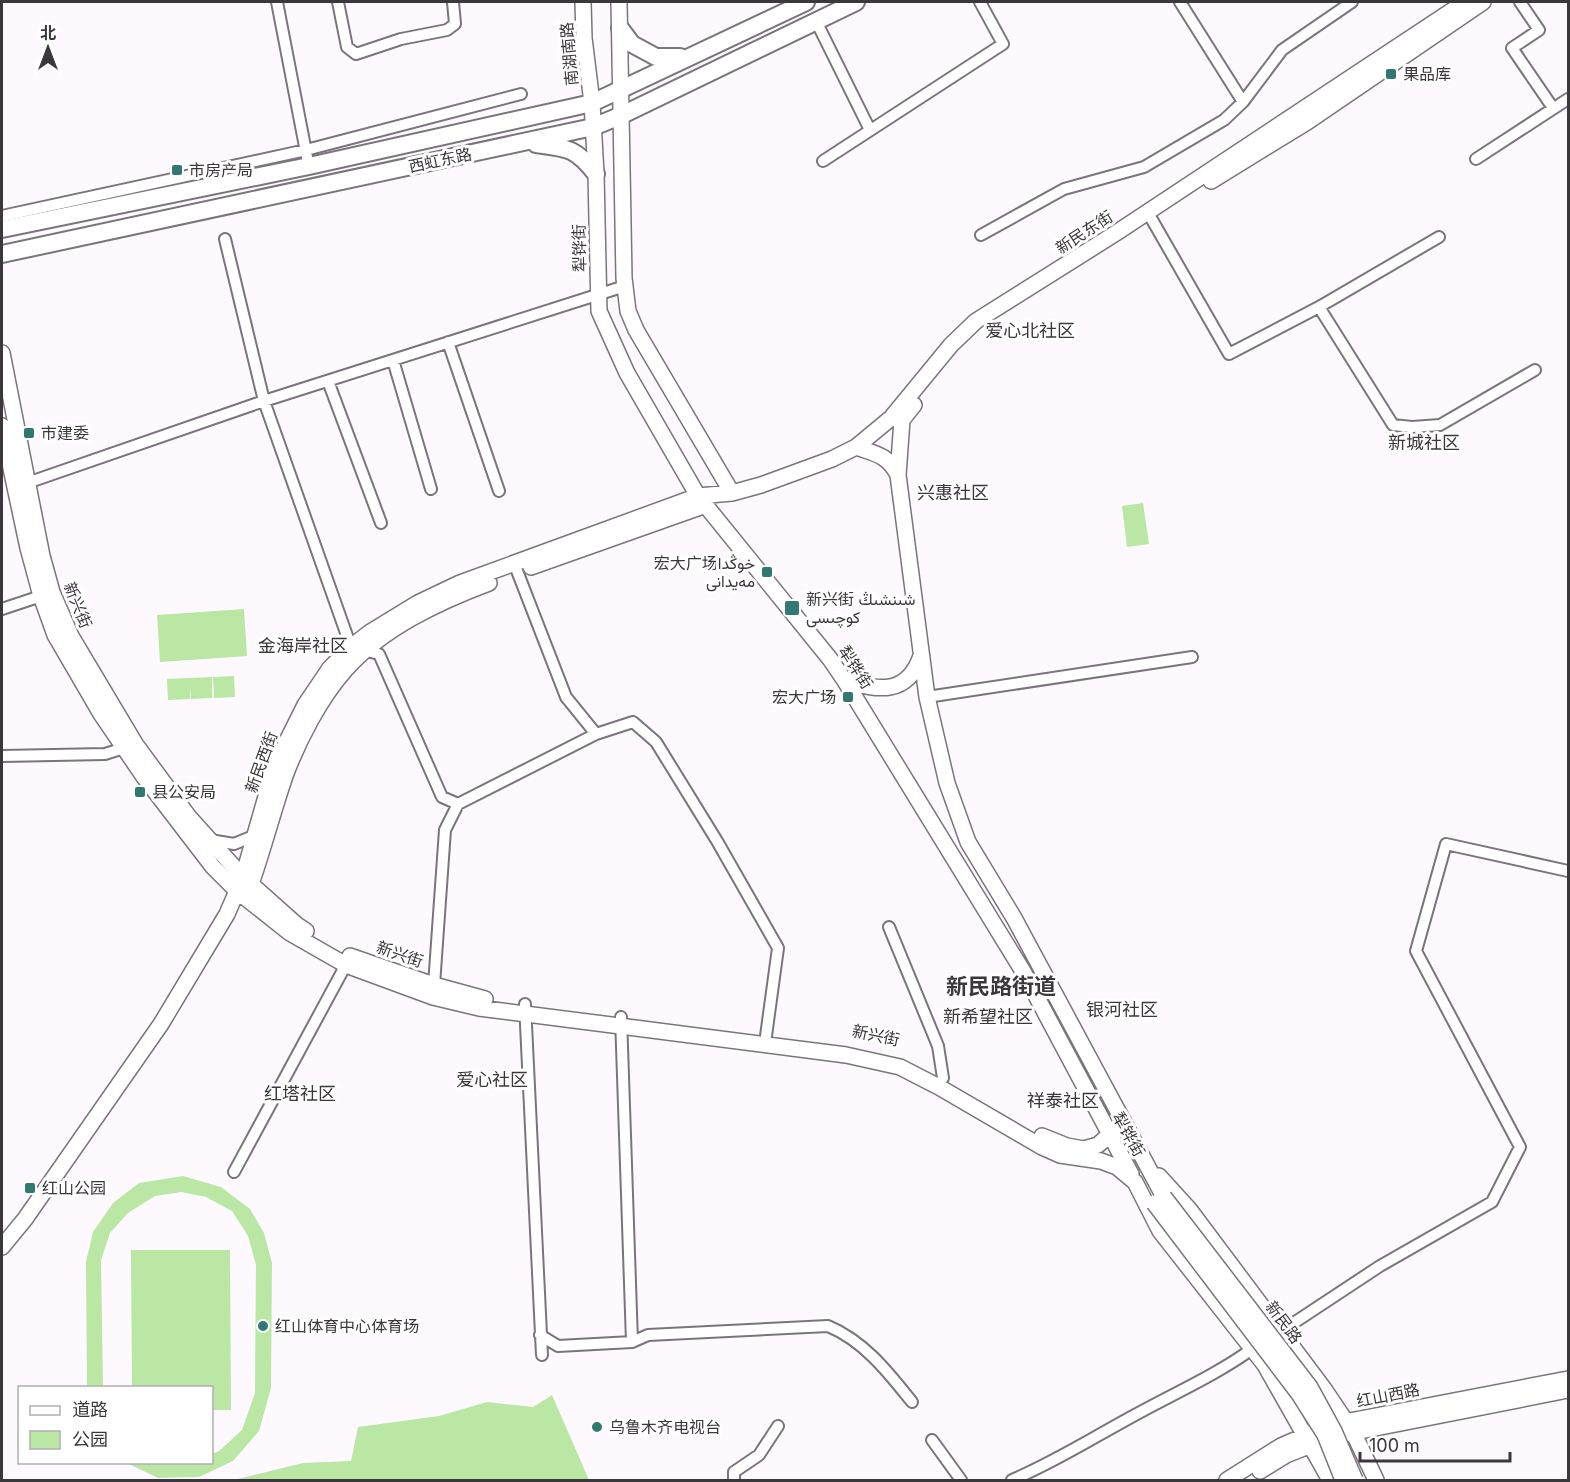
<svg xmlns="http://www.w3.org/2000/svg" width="1570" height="1482" viewBox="0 0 1570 1482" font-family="Inter,Vazirmatn,'Noto Sans SC',sans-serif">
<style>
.green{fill:#bae7a4}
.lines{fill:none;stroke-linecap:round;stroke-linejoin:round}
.street-casing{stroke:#7b747c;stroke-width:14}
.secondary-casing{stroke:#7b747c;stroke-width:18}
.primary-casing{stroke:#7b747c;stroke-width:20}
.street{stroke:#fff;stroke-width:10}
.secondary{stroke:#fff;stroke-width:15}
.primary{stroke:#fff;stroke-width:16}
.secondary-bridge-casing{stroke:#7b747c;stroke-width:18;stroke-linecap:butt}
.secondary-bridge{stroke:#fff;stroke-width:15}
.poi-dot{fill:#317870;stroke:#fff;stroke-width:2}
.labels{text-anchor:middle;stroke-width:6;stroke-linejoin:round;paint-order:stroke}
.street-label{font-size:16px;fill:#3b373b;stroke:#fff}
.poi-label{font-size:16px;fill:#3b373b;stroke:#fff;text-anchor:start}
.neighbourhood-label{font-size:18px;fill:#3b373b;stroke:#fff}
.district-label{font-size:22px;font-weight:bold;fill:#3b373b;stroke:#fff}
</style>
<rect width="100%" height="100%" fill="#fef9ff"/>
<path class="green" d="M 1143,503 L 1149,544 L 1127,547 L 1122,506 Z
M 244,609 L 247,656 L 160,662 L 157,615 Z
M 234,676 L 235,697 L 214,698 L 213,677 Z
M 212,677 L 212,698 L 191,699 L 190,688 L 190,699 L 168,700 L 167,679 Z
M 183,1176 L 221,1187 L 250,1209 L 264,1233 L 272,1263 L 271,1388 L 259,1431 L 233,1461 L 199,1477 L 158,1478 L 127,1463 L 212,1462 L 212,1454 L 219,1451 L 242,1430 L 255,1393 L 256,1265 L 248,1236 L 232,1211 L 206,1197 L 182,1192 L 155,1196 L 128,1213 L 110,1233 L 101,1260 L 103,1387 L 87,1387 L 86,1262 L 93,1232 L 113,1203 L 139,1183 Z
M 131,1250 L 230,1250 L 231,1410 L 212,1410 L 212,1388 L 132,1387 Z
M 552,1395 L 589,1480 L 234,1480 L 303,1463 L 351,1461 L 358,1427 L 439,1416 L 487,1402 L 533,1407 Z"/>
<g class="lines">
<defs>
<path id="street" d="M 277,2 L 307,157
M 338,2 L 347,47 L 356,54 L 401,39 L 447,30 L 455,24 L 453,2
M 1180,2 L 1243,102
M 1520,2 L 1539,30 L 1512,48 L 1553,108
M 816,21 L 870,130
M 1476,159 L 1568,99
M 823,161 L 1003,44 L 980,2
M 1147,211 L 1229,354 L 1319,307 L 1393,425 L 1412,427 L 1440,425 L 1535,370
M 2,216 L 306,150 L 521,94
M 981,235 L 1064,189 L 1144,167 L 1224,120 L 1243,102 L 1282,50 L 1352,2
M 225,239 L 264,401 L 351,647 L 379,654 L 442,797 L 458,804
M 1319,307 L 1439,237
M 448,342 L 499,491
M 393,360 L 431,489
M 328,381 L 381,523
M 27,483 L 264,401 L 625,286
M 514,563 L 566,697 L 596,734
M 2,609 L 41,596
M 927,697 L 1192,657
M 2,756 L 105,754 L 124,748
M 210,840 L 234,844 L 256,835
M 889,927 L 938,1046 L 943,1078
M 434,985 L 445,830 L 458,804 L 596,734 L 633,722 L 656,742 L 717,841 L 778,948 L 766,1036
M 525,1004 L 542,1355
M 621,1017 L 632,1342
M 234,1172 L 349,959
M 1280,1332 L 1380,1266 L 1492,1202 L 1520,1147 L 1416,951 L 1446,844 L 1568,871
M 540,1335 L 558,1346 L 632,1342 L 648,1335 L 828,1326 C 864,1341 888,1372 912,1402
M 932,1440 L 961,1480
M 734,1480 L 734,1472 L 759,1455 L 778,1426
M 1012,1480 C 1055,1462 1094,1437 1135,1415 C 1175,1393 1216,1375 1252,1349"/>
<path id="secondary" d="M 583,2 L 584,38 L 592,103 L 596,174 L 599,311 L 627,373 L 698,496 L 830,659 L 845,681 L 1024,973 L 1131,1174
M 619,2 L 624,278 L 628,311 L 636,330 L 732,493
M 1211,181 L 1307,122 L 1483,2
M 2,353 L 42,556 L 52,592 L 71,636 L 136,745 L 189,817 L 243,877 L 297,925 L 306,931
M 2,426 L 28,548 L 41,596 L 55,635 L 101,714 L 144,777 L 213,867 L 237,891 L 290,933 L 346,965 L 433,997 L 479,1008 L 846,1055 L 900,1067 L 939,1087 L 1042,1147 L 1060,1155 L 1101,1161 L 1117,1167 L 1135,1182 L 1160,1231 L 1265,1365 L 1330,1480
M 856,447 C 876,454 888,455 898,475 L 927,697 L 947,783 L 968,842 L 1014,918 L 1164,1197
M 898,475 L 902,420 L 914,405
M 531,567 L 706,505
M 845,681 C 879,690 907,696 921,656
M 252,881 C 264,846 273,811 285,776 C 298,741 320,698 346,669 C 383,628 438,602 489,583
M 350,956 L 434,985 L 485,999
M 1042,1136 L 1067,1146 L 1084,1149 L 1098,1145 L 1109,1135 L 1126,1126
M 1159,1176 L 1189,1209 L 1324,1389 L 1353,1432 L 1376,1480
M 2,1247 L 25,1219 L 161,1024 L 227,914 L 243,877 L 273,772 L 283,749 L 305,705 L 330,668 L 351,647 L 369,633 L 418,603 L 460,583 L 698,496 L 732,493 L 761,485 L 832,459 L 856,447 L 891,418 L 951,345 L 976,321 L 1116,233 L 1465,2
M 1339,1423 L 1568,1379
M 1345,1434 L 1568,1390
M 1260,1471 L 1286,1455 L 1319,1442
M 1227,1480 L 1281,1446 L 1313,1432"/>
<path id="primary" d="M 620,28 L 632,44 L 656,57 L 680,57
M 536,144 C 568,148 576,148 596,174
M 2,229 L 309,166 L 592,103 L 806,2
M 2,254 L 593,127 L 622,115 L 856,2"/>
</defs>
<use href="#street" class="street-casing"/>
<use href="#secondary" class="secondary-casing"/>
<use href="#primary" class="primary-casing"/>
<use href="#street" class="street"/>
<use href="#secondary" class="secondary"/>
<use href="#primary" class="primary"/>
<defs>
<path id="secondary-bridge" d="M 1164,1197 L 1310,1387 L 1334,1431 L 1355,1480
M 1154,1203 L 1299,1394 L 1325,1435 L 1343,1480"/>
</defs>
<use href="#secondary-bridge" class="secondary-bridge-casing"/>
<use href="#secondary-bridge" class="secondary-bridge"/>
</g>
<g class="poi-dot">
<rect x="1385" y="68" width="12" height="12" rx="3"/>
<rect x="171" y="164" width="12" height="12" rx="3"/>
<rect x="23" y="427" width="12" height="12" rx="3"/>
<rect x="761" y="566" width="12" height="12" rx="3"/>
<rect x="784" y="600" width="16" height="16" rx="3"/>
<rect x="842" y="691" width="12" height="12" rx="3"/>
<rect x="134" y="786" width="12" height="12" rx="3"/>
<rect x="24" y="1182" width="12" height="12" rx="3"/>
<circle cx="263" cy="1326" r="6"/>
<circle cx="597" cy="1427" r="6"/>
</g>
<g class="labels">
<g class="street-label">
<text transform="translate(569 54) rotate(-95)" y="6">南湖南路</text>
<text transform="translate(440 160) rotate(-12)" y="6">西虹东路</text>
<text transform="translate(1084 232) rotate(-33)" y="6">新民东街</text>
<text transform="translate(579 248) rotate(-91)" y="6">犁铧街</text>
<text transform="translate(78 605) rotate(68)" y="6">新兴街</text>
<text transform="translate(856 667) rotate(57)" y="6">犁铧街</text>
<text transform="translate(261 762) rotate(-70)" y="6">新民西街</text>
<text transform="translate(400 954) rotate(19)" y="6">新兴街</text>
<text transform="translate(876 1035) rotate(12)" y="6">新兴街</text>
<text transform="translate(1129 1134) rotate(61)" y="6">犁铧街</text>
<text transform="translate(1284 1322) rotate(53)" y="6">新民路</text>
<text transform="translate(1388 1395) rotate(-11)" y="6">红山西路</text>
</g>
<g class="poi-label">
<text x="1403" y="80">果品库</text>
<text x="189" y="176">市房产局</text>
<text x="41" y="439">市建委</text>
<text x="755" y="569" text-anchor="end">宏大广场خوڭدا<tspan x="755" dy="18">مەيدانى</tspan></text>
<text x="806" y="605">新兴街 شىنشىڭ<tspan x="806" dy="18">كوچىسى</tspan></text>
<text x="836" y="703" text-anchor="end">宏大广场</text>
<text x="152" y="798">县公安局</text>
<text x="42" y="1194">红山公园</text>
<text x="275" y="1332">红山体育中心体育场</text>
<text x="609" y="1433">乌鲁木齐电视台</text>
</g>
<g class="neighbourhood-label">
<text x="1030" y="337">爱心北社区</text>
<text x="1424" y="449">新城社区</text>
<text x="953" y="499">兴惠社区</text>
<text x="303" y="652">金海岸社区</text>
<text x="1122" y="1016">银河社区</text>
<text x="988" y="1023">新希望社区</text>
<text x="492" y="1086">爱心社区</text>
<text x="300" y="1100">红塔社区</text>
<text x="1063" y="1107">祥泰社区</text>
</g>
<g class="district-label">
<text x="1001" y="994">新民路街道</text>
</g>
</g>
<rect width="1570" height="1482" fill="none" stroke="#3b373b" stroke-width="6"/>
<rect x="18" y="1386" width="195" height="78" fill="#ffffff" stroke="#b1afb1" stroke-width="1.5"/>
<rect x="30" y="1406" width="30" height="9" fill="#ffffff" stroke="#b1afb1" stroke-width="1.5"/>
<text x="72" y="1416" font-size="18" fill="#3b373b">道路</text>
<rect x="30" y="1431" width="30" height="18" fill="#bae7a4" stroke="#b1afb1" stroke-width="1.5"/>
<text x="72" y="1446" font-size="18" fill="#3b373b">公园</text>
<g transform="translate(48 48)" stroke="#ffffff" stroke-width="4.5" paint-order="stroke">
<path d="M0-4.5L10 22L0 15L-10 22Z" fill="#3b373b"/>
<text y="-9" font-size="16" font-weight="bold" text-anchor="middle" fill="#3b373b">北</text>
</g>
<path d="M1360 1452v9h150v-9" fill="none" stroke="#3b373b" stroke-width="3"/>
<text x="1369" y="1452" font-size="18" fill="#3b373b" stroke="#ffffff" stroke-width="4.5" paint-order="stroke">100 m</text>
</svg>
